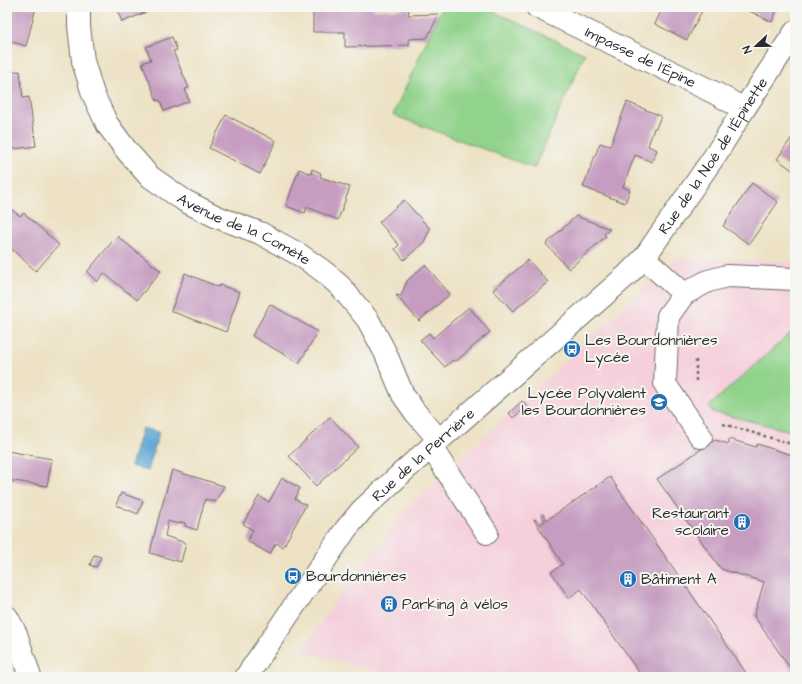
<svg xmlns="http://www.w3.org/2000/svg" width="802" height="684" viewBox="0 0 802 684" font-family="'Architects Daughter',sans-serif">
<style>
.built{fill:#f5cfdb}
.green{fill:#91d38b;stroke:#5e7f5b}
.water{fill:#5ca7d4;stroke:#446980}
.building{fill:#c69dc1}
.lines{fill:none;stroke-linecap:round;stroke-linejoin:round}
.minor-casing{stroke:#6f6b61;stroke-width:24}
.path{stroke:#6f6b61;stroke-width:2.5;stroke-dasharray:3 3;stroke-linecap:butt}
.minor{stroke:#fff;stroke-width:22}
.labels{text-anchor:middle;stroke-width:4;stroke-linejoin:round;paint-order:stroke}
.street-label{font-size:15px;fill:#2b2b2b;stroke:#f6f6f2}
.poi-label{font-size:15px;fill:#2b2b2b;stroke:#f6f6f2;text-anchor:start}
</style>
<rect width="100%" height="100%" fill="#f6f6f2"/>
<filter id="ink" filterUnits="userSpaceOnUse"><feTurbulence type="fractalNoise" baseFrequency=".025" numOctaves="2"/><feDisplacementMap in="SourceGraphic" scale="8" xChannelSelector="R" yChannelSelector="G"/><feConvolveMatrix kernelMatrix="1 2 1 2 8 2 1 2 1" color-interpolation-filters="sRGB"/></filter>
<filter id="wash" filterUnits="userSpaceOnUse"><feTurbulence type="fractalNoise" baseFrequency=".012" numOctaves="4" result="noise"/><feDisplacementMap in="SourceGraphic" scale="16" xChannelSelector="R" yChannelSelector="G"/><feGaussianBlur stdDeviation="0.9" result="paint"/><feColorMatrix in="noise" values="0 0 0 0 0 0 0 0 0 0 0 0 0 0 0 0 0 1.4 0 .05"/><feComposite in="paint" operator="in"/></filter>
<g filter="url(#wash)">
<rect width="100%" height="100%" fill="#ede2c5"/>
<path class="built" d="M 677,258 L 795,262 L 795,677 L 396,677 L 302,651 L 339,596 L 408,508 Z"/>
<path class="green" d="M 442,7 L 484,7 L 585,54 L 534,168 L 393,115 Z
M 795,329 L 795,432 L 713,412 L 709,406 Z"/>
<path class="water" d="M 142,428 L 159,432 L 148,471 L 131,466 Z"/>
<g id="blocks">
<path class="building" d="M 7,7 L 36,7 L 26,46 L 12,42 L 7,58 Z
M 116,7 L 153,7 L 154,9 L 122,22 Z
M 313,7 L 373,7 L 374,10 L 409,9 L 408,15 L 439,14 L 427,38 L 409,39 L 409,45 L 345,47 L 345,32 L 313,32 Z
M 663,7 L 704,7 L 687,40 L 655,24 Z
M 741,7 L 778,7 L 772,22 Z
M 172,37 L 177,50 L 173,51 L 189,88 L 185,89 L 189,101 L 164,111 L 160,100 L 157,101 L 142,63 L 151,60 L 146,47 Z
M 20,71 L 23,98 L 29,97 L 36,146 L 7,150 L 7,72 Z
M 627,102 L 661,116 L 656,128 L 654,128 L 648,146 L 657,150 L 652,162 L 635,155 L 623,187 L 630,190 L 625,203 L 583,187 L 600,143 L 610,146 Z
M 226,115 L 276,141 L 260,174 L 209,148 Z
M 795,133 L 795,172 L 777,159 Z
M 299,169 L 311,174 L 312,169 L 321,173 L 320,177 L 350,187 L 338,220 L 307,207 L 305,213 L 286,206 Z
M 752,183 L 778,202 L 749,244 L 723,226 Z
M 404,200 L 430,229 L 424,242 L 404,260 L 395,249 L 399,245 L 379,222 Z
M 7,206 L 20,216 L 24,213 L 59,245 L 36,271 L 7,245 Z
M 576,216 L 610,229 L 604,234 L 606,236 L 569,269 L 546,244 Z
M 117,236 L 161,271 L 137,300 L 104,273 L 97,282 L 87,272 Z
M 528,260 L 548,282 L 513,311 L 493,290 Z
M 425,265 L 450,294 L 419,321 L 396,295 L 401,296 L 407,281 Z
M 185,273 L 218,287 L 220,285 L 240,292 L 226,332 L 171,311 Z
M 270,304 L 318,332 L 299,363 L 252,336 Z
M 469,307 L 490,332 L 455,362 L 453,360 L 445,367 L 420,340 L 429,333 L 433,338 Z
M 522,401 L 527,407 L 513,418 L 509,413 Z
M 330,417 L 358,447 L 316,486 L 289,456 Z
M 729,439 L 756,447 L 757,444 L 795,456 L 795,675 L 754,616 L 764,582 L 721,569 L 657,479 L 715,440 L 729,444 Z
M 7,451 L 52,459 L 47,486 L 7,480 Z
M 172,470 L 224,486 L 215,502 L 205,499 L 197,530 L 185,526 L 185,523 L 182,522 L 178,524 L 168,521 L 165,536 L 186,543 L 181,562 L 150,553 L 158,520 Z
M 610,477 L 749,677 L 642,677 L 581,589 L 569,598 L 551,572 L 563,564 L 534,520 L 535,519 L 540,525 L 545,521 L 541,515 L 543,514 L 547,520 Z
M 282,478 L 300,488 L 295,499 L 306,505 L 283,547 L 276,543 L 270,554 L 247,541 L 253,530 L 243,524 L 259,496 L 269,502 Z
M 121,493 L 143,501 L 138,514 L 116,505 Z
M 94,555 L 101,557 L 96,567 L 90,565 Z"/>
</g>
</g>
<g filter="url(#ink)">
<use href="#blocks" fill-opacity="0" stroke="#6f6b61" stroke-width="1"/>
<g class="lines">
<defs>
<g id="minor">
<path id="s1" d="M 79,7 L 79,26 L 83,61 L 93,94 L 107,124 L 127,151 L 149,176 L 185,201 L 217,217 L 260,233 L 300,255 L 323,271 L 341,287 L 368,320 L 385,352 L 403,395 L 415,412 L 439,440"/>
<path id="s2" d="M 537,7 L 715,93 L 744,109"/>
<path d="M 644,258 L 684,294 L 708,281 L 727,276 L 795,279"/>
<path d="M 684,294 L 668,316 L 665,384 L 701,437"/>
<path d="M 431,447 L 487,533"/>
<path d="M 7,617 L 16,634 L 30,677"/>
<path id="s3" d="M 246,677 L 346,529 L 362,510 L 405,470 L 626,276 L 644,258 L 716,154 L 744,109 L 795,32"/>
</g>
</defs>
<use href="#minor" class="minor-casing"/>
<path class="path" d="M 696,360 L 696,383
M 723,424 L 795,445"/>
<use href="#minor" class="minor"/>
</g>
</g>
<defs>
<symbol id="bus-disc" viewBox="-11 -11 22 22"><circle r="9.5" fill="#1f6fb2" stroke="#f6f6f2"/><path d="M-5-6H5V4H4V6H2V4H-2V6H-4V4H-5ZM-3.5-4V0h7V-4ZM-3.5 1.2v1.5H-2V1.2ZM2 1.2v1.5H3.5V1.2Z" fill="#fff"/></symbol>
<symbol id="school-disc" viewBox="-11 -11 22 22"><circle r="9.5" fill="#1f6fb2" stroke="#f6f6f2"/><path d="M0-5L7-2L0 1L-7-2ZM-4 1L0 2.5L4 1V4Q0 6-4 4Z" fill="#fff"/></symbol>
<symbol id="building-disc" viewBox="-11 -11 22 22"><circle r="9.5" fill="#1f6fb2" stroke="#f6f6f2"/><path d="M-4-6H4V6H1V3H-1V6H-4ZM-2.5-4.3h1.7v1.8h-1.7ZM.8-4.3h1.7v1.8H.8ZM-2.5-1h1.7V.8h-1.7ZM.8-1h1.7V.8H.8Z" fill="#fff"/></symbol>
</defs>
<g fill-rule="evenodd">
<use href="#bus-disc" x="562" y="339" width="20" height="20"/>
<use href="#school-disc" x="649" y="392" width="20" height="20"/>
<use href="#building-disc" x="732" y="512" width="20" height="20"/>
<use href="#bus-disc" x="283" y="566" width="20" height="20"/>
<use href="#building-disc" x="618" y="569" width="20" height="20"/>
<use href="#building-disc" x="379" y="594" width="20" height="20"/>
</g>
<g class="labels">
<g class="street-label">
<text dy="5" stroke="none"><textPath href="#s2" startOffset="115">Impasse de l'Épine</textPath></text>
<text dy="5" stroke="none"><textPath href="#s3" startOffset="705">Rue de la Noé de l'Épinette</textPath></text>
<text dy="5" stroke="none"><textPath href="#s1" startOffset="298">Avenue de la Comète</textPath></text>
<text dy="5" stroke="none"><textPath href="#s3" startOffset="286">Rue de la Perrière</textPath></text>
</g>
<g class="poi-label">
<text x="585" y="345">Les Bourdonnières<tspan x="585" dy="17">Lycée</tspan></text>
<text x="646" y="398" text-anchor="end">Lycée Polyvalent<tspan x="646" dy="17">les Bourdonnières</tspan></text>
<text x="729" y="518" text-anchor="end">Restaurant<tspan x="729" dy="17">scolaire</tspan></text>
<text x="306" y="581">Bourdonnières</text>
<text x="641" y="584">Bâtiment A</text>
<text x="402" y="609">Parking à vélos</text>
</g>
</g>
<rect width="802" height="684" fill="none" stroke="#f6f6f2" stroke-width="24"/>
<g transform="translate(756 46) rotate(248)" stroke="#f6f6f2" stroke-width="3" paint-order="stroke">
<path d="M0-3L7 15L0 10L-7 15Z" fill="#2b2b2b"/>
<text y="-6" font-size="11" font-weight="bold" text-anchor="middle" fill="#2b2b2b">N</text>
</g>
</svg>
